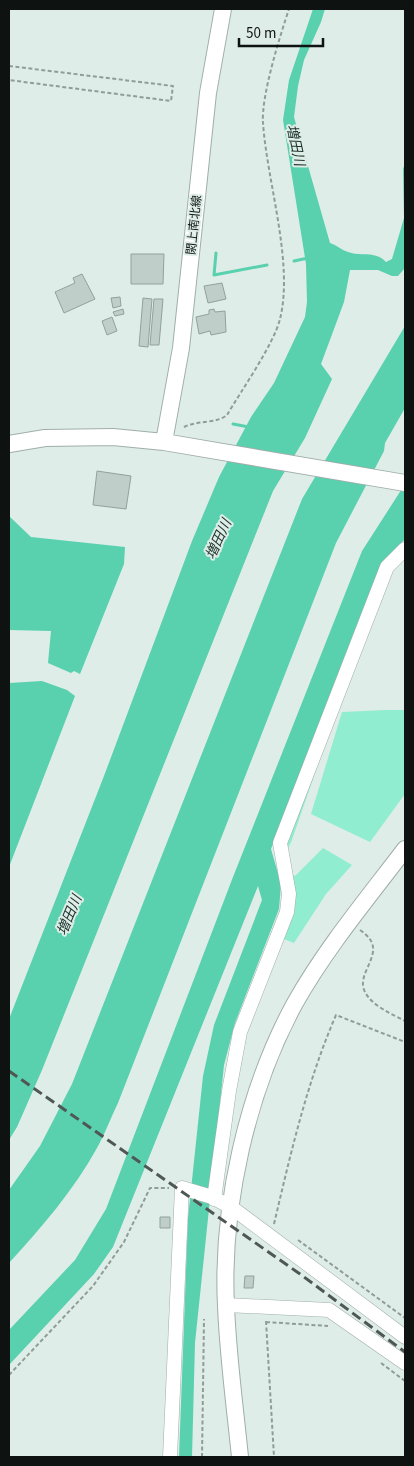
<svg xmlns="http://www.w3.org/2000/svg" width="414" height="1466" viewBox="0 0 414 1466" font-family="'Source Sans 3','Noto Sans JP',sans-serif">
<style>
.green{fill:#91edd0}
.water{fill:#59d0ae}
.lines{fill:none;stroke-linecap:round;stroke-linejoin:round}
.stream{stroke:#59d0ae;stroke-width:3}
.building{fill:#bfcec9;stroke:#92a19b}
.minor-casing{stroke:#a0aea9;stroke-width:15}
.tertiary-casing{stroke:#a0aea9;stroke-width:18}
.path{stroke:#919c98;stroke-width:2;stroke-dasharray:4 2.5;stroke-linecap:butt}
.minor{stroke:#fff;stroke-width:14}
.tertiary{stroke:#fff;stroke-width:16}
.rail{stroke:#4f5754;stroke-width:3;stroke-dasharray:10 5;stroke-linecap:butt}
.labels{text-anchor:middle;stroke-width:4;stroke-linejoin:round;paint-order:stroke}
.street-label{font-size:12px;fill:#0e1311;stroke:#deede7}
.water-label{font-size:14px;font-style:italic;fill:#1c312a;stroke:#deede7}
</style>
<rect width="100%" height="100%" fill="#deede7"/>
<path class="green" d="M 337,709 L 292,840 L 286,853 L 286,835 Z
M 386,710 L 405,710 L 405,794 L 370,842 L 311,814 L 342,712 Z
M 323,848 L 352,865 L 326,894 L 294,943 L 281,938 L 295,894 L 293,875 L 295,876 Z"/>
<path class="water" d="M 313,9 L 325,9 L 321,22 L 304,60 L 298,86 L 294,117 L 330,243 C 337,245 341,250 348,252 C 360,257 375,250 386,262 L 392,259 L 404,218 L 403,169 L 405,163 L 405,268 L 398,276 L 392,276 L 378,270 L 350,270 L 344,302 L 321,364 L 332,379 L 305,438 L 273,491 L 42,1070 L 17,1127 L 9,1140 L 9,1019 L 104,776 L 192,541 L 219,477 L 251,417 L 274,383 L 305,317 L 307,302 L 306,264 L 283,120 L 289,80 Z
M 405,326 L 405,408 L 385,443 L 384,451 L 336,543 L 118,1103 C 111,1117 105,1134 97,1148 C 74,1190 41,1228 9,1263 L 9,1190 L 40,1146 L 72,1084 L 302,499 Z
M 405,484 L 405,539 L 384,561 L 271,849 L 281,884 L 279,909 L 235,1023 L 224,1065 L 195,1343 L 192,1457 L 179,1457 L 188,1218 L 203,1076 L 214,1025 L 262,900 L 258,886 L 113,1247 L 94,1274 L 9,1365 L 9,1330 L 75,1260 L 106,1209 L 233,877 L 362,551 Z
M 9,516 L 31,537 L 125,547 L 124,564 L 80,674 L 74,671 L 71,673 L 48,663 L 51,631 L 9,630 Z
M 42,681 L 67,690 L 75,696 L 9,867 L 9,683 Z"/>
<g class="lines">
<path class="stream" d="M 216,253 L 214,275 L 267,265
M 294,261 L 308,258
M 233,424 L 249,427"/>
</g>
<path class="building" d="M 131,254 L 164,254 L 163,284 L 131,284 Z
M 82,274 L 95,299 L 64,313 L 55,292 L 75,283 L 73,278 Z
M 222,283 L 226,299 L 208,303 L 204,286 Z
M 120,297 L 121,306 L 113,308 L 111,298 Z
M 143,298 L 152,299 L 148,347 L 139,346 Z
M 154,299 L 163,299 L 159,345 L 150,345 Z
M 123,309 L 124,314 L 115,316 L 113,312 Z
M 214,309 L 215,312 L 225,311 L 226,332 L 211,335 L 210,331 L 199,334 L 196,317 L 209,314 L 209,310 Z
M 112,317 L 117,331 L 107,335 L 102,321 Z
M 97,471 L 131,476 L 126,509 L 93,505 Z
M 160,1217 L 170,1217 L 170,1228 L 160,1228 Z
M 245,1276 L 254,1276 L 253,1288 L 244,1288 Z"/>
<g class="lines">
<defs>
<path id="minor" d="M 214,1199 L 229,1091 L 240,1032 L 287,912 L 289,894 L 280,843 L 387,567 L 405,549
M 226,1305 L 329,1310 L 405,1363
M 170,1457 L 182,1188 L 212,1197 L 231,1207 L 405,1337"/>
<path id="tertiary" d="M 164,442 L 181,348 L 208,93 L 223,9
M 9,444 L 45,438 L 113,437 L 164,442 L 405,483
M 240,1457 C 235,1407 228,1357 226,1306 C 221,1207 247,1091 295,1003 C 326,948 367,899 405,849"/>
</defs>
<use href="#minor" class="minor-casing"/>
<use href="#tertiary" class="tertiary-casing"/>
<path class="path" d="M 9,66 L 173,86 L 171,101 L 9,80
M 184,427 C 198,420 216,424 227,415 C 241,391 274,344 280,319 C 294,263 267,182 263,123 C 261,96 280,36 289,9
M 360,930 C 392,951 354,971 365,992 C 372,1006 392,1014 405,1021
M 274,1224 C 291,1152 307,1082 336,1015 L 405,1042
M 298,1240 L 405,1318
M 266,1321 L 274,1457
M 266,1322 L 328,1326
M 381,1363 L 405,1381
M 9,1375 L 93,1286 L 124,1242 L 150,1188 L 169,1188
M 202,1457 L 204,1319"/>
<use href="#minor" class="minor"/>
<use href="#tertiary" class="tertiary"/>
<path class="rail" d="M 9,1071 L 300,1274 L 405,1352"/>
</g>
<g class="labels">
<g class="street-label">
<text transform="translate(194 225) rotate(-84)" y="4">閖上南北線</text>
</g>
<g class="water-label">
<text transform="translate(296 145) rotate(78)" y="5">増田川</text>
<text transform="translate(218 539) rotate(-65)" y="5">増田川</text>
<text transform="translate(69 915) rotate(-67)" y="5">増田川</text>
</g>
</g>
<rect width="414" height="1466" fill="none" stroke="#0e1311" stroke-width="20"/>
<path d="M239 38v8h84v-8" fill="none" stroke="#0e1311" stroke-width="2.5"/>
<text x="246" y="38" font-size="15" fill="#0e1311" stroke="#deede7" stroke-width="4" paint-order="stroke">50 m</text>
</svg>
